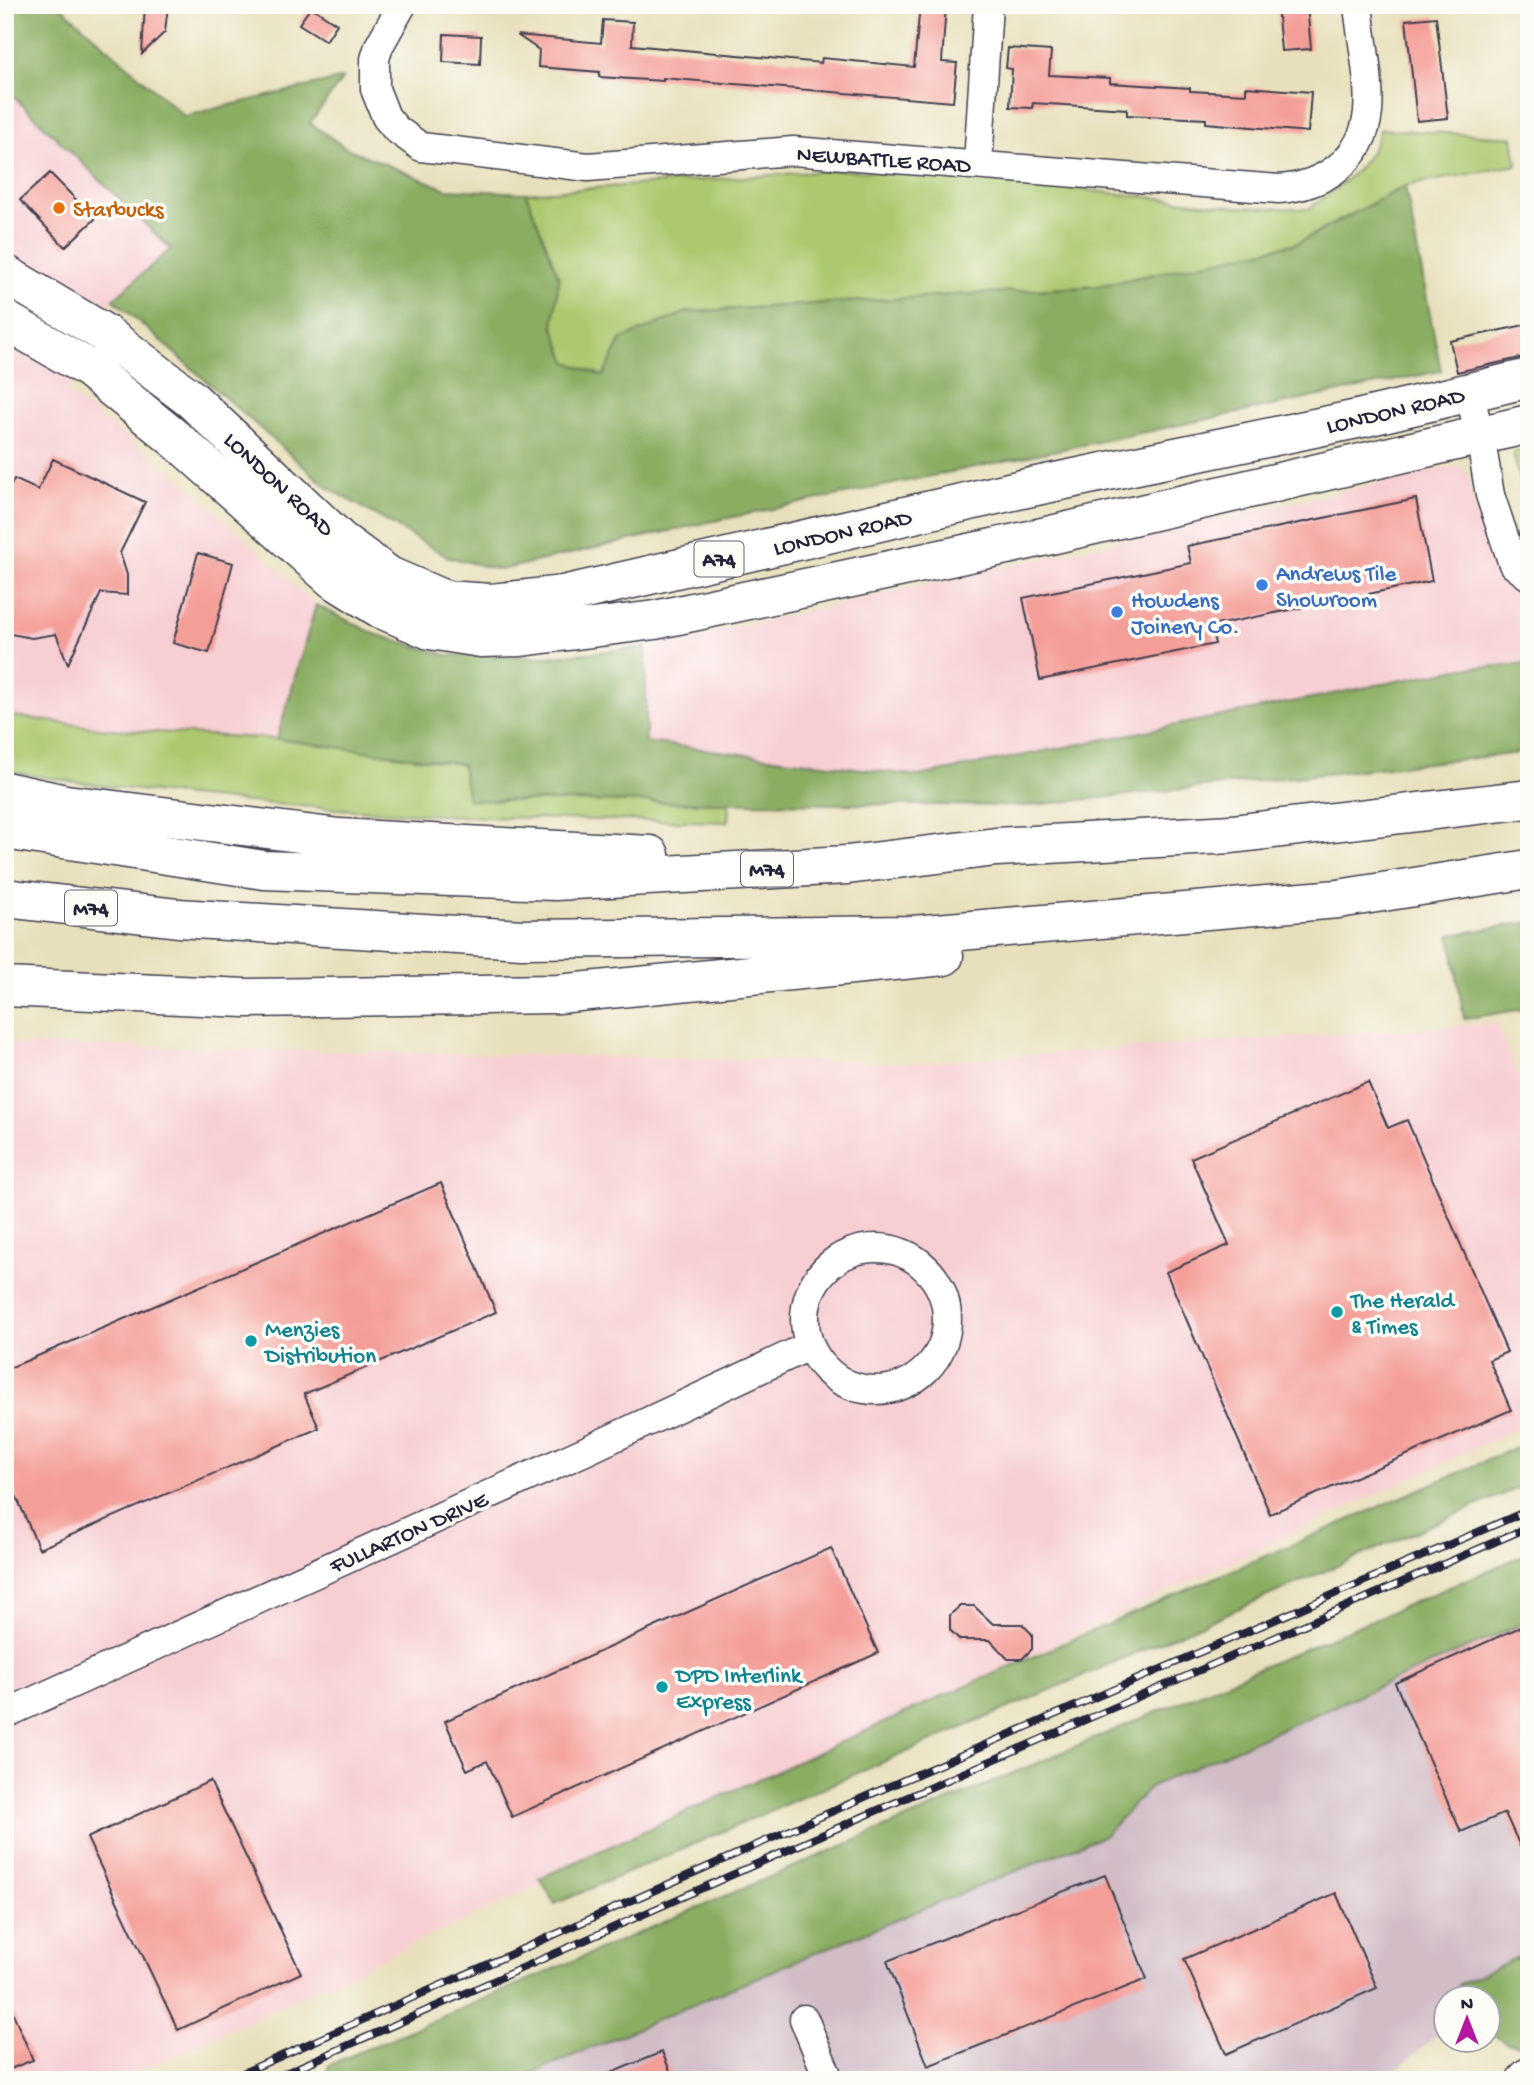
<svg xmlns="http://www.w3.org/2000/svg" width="1534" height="2085" viewBox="0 0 1534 2085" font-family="'Gochi Hand',sans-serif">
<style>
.built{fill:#f7cfd3}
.industrial{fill:#d2bdc7}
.green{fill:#adc96f;stroke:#687655;stroke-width:2}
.forest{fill:#8aad62;stroke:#56684e;stroke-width:2}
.building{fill:#f49e98}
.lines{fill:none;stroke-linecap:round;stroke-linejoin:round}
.minor-casing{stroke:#403e4e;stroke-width:31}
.primary-casing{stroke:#403e4e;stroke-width:41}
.motorway-casing{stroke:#403e4e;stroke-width:41}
.minor{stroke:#fff;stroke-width:28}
.primary{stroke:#fff;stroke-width:38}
.motorway{stroke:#fff;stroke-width:38}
.rail-casing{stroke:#22223b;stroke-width:8}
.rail{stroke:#fdfcf7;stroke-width:5;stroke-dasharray:16;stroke-linecap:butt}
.food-dot{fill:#e8710a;stroke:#fdfcf7;stroke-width:2.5}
.shop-dot{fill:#3f7fe0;stroke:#fdfcf7;stroke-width:2.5}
.culture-dot{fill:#0f9aa8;stroke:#fdfcf7;stroke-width:2.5}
.labels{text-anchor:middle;stroke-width:7;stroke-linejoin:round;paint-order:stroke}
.shield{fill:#fdfcf7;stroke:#646373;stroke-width:2}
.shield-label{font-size:21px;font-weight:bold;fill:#22223b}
.street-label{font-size:23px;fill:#22223b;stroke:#fdfcf7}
.food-label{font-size:23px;fill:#c56008;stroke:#fdfcf7;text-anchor:start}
.shop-label{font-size:23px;fill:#366cbe;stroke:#fdfcf7;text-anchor:start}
.culture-label{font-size:23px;fill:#0d838f;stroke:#fdfcf7;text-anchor:start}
</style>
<rect width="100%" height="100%" fill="#fdfcf7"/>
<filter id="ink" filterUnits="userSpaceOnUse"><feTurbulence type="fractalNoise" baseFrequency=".0143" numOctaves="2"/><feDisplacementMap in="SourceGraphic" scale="14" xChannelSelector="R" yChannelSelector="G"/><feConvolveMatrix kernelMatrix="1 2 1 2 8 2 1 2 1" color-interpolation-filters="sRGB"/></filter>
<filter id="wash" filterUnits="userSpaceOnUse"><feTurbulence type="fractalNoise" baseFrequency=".00686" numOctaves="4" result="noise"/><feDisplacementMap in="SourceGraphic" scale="28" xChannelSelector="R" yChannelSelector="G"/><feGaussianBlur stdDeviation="1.57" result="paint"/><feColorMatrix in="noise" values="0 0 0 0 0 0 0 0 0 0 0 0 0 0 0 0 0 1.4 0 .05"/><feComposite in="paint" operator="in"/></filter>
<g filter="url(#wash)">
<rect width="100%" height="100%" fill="#e8e0bc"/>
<path class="built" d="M 5,88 L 171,250 L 113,299 L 67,392 L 185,482 L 316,605 L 277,739 L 106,729 L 5,715 Z
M 1454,466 L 1466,470 L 1477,514 L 1504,563 L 1529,579 L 1529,664 L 1463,668 L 919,776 L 646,742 L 646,647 Z
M 1496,1023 L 1529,1101 L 1529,1423 L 176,2055 L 118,2080 L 5,2080 L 5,1044 L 915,1063 Z"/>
<path class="industrial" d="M 1529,1621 L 1529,1952 L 1459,1985 L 1454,1997 L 1446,1997 L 1446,2022 L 1444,2029 L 1385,2080 L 526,2080 L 524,2076 L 822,1950 L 1105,1835 L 1151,1786 Z"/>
<path class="green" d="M 1380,129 L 1513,137 L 1517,165 L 1405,186 L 1298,243 L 1098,286 L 687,312 L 622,339 L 603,377 L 567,362 L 553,326 L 559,278 L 526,193 L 840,170 L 965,177 L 1240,207 L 1309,209 C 1336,188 1373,165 1380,129 Z
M 1529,448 L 1529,522 L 1513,452 Z
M 5,715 L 106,729 L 277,739 L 462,764 L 468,800 L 729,803 L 728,822 C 633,820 537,820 442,815 C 296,808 149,795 5,771 Z"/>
<path class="forest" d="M 5,5 L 59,5 L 184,116 L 343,78 L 310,123 L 346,148 L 446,189 L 526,193 L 559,278 L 553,326 L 567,362 L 603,376 L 622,339 L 687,312 L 1098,286 L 1298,243 L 1405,186 L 1441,371 L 709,522 L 500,570 L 448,557 L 327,487 L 113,299 L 171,249 L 5,88 Z
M 316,605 L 377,635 L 447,655 L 546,657 L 646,647 L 646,742 L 919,776 L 1463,668 L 1529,664 L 1529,752 L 1025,806 L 468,800 L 462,764 L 277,739 Z
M 1529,922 L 1529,1008 L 1464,1019 L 1450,935 Z
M 1529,1442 L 1529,1483 L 555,1904 L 540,1878 L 965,1686 Z
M 1529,1553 L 1529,1621 L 1151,1786 L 1105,1835 L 822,1950 L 525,2076 L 526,2080 L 326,2080 L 329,2065 Z
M 1529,1952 L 1529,2047 L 1507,2043 L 1489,2032 L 1488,1997 L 1465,1997 L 1458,1985 Z"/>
<g id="blocks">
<path class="building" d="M 145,5 L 168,5 L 165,32 L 142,54 Z
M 920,5 L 946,5 L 942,62 L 957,63 L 953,102 L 663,78 L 663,81 L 599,77 L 600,72 L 538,67 L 539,50 L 517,35 L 601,43 L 603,20 L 633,22 L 632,45 L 821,63 L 822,58 L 914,67 Z
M 1277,5 L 1307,5 L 1311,49 L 1281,51 Z
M 311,7 L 337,24 L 326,41 L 299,24 Z
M 1436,17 L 1448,118 L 1417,121 L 1406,20 Z
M 444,34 L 481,36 L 480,64 L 443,62 Z
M 1008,48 L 1051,51 L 1049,75 L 1110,78 L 1110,83 L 1190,88 L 1190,91 L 1246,94 L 1246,87 L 1311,92 L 1308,132 L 1206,123 L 1206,119 L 1127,115 L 1127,109 L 1033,103 L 1032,108 L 1010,107 L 1012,69 L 1006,68 Z
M 50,173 L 95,219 L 65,247 L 20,200 Z
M 1529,324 L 1529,356 L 1457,372 L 1450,341 Z
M 53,459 L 145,502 L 120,553 L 127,575 L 127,595 L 101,593 L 68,664 L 56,634 L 32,638 L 5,633 L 5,497 L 14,479 L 38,490 Z
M 1416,499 L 1432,581 L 1211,626 L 1215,644 L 1040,680 L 1023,598 L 1191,563 L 1187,546 Z
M 198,553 L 233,563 L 209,653 L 173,643 Z
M 1368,1082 L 1388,1128 L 1407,1120 L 1507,1352 L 1489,1360 L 1511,1410 L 1270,1514 L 1166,1272 L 1229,1245 L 1191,1158 Z
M 441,1183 L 496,1312 L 304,1394 L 319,1428 L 39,1549 L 5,1470 L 5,1370 Z
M 831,1548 L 878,1653 L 512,1817 L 487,1761 L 467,1770 L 445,1721 Z
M 960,1606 L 974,1606 L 993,1624 L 1022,1624 L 1032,1634 L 1032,1649 L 1022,1659 L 1008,1659 L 990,1640 L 960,1640 L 950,1630 L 950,1615 Z
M 1529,1623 L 1529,1866 L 1505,1813 L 1461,1832 L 1395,1683 Z
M 210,1781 L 301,1973 L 178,2030 L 87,1838 Z
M 1105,1875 L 1147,1979 L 928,2066 L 887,1961 Z
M 1336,1893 L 1377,1988 L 1226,2054 L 1184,1959 Z
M 5,1995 L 33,2060 L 5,2071 Z
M 662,2052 L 674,2080 L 596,2080 L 596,2079 Z"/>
</g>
</g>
<g filter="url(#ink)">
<use href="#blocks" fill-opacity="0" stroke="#403e4e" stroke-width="2"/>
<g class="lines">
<defs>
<path id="minor" d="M 402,5 L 379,46 L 375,59 L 375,89 L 386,117 L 396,129 L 421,147 L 588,167 L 793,151 L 1279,189 C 1323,186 1363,160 1368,112 C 1371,81 1361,37 1358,5
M 978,164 L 988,5
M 1469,393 L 1480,435 L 1490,495 L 1513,564 L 1529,576
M805 1319a71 71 0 1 1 142 0a71 71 0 1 1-142 0Z
M 5,1714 L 583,1452 L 809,1346
M 804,2019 L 829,2080"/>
<path id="primary" d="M 5,274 L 104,333 L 191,399 L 340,540 L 389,576 L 445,600 L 491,603 L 563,595 L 1022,489 L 1362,418 L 1529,378
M 5,320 L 88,368 L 179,442 L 333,579 L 381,609 L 430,630 L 481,638 L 521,637 L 655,620 L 1025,541 L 1529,424
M 1526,2080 L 1529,2077"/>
<path id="motorway" d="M 5,791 L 66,804 L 339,838 L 650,855
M 5,830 L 264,870 L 555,881 L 847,865 L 996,847 L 1232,834 L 1529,799
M 5,898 L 178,918 L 522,939 L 913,935 L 1338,899 L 1529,869
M 5,987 L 245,998 L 558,994 L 944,956"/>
</defs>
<use href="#minor" class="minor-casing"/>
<use href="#primary" class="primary-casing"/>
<use href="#motorway" class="motorway-casing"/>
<use href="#minor" class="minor"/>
<use href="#primary" class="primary"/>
<use href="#motorway" class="motorway"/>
<defs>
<path id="rail" d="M 227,2080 L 876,1792 L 1529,1510
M 270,2080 L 878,1810 L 1529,1527"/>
</defs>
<use href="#rail" class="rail-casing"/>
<use href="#rail" class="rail"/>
</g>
</g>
<circle class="food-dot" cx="59" cy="208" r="7"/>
<g class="shop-dot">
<circle cx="1262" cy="585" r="7"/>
<circle cx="1117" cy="612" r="7"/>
</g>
<g class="culture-dot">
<circle cx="1337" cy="1312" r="7"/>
<circle cx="251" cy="1341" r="7"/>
<circle cx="662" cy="1687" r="7"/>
</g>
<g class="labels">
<g class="shield">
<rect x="694.5" y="541.5" width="49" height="35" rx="5"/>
<rect x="741" y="851.5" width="52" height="35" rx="5"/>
<rect x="65" y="890.5" width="52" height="35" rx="5"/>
</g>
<g class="shield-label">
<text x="719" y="566">A74</text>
<text x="767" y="876">M74</text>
<text x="91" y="915">M74</text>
</g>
<g class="street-label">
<text transform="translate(884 158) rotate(4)" y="8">NEWBATTLE ROAD</text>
<text transform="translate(1395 409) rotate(-13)" y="8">LONDON ROAD</text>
<text transform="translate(280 483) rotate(43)" y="8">LONDON ROAD</text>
<text transform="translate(842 531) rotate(-13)" y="8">LONDON ROAD</text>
<text transform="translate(408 1531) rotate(-24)" y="8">FULLARTON DRIVE</text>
</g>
<g class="food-label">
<text x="73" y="216">Starbucks</text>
</g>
<g class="shop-label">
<text x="1276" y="580">Andrews Tile<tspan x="1276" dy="26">Showroom</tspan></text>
<text x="1131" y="607">Howdens<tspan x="1131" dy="26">Joinery Co.</tspan></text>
</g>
<g class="culture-label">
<text x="1351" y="1307">The Herald<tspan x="1351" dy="26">&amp; Times</tspan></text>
<text x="265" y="1336">Menzies<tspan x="265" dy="26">Distribution</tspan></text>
<text x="676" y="1682">DPD Interlink<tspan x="676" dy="26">Express</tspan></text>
</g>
</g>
<rect width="1534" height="2085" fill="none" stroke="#fdfcf7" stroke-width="28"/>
<g transform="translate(1467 2019)"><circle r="33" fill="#fdfcf7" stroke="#a5a5ac" stroke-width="2"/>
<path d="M0-5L12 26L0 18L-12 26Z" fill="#b5179e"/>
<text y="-10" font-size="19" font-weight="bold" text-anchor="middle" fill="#22223b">N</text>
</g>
</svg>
